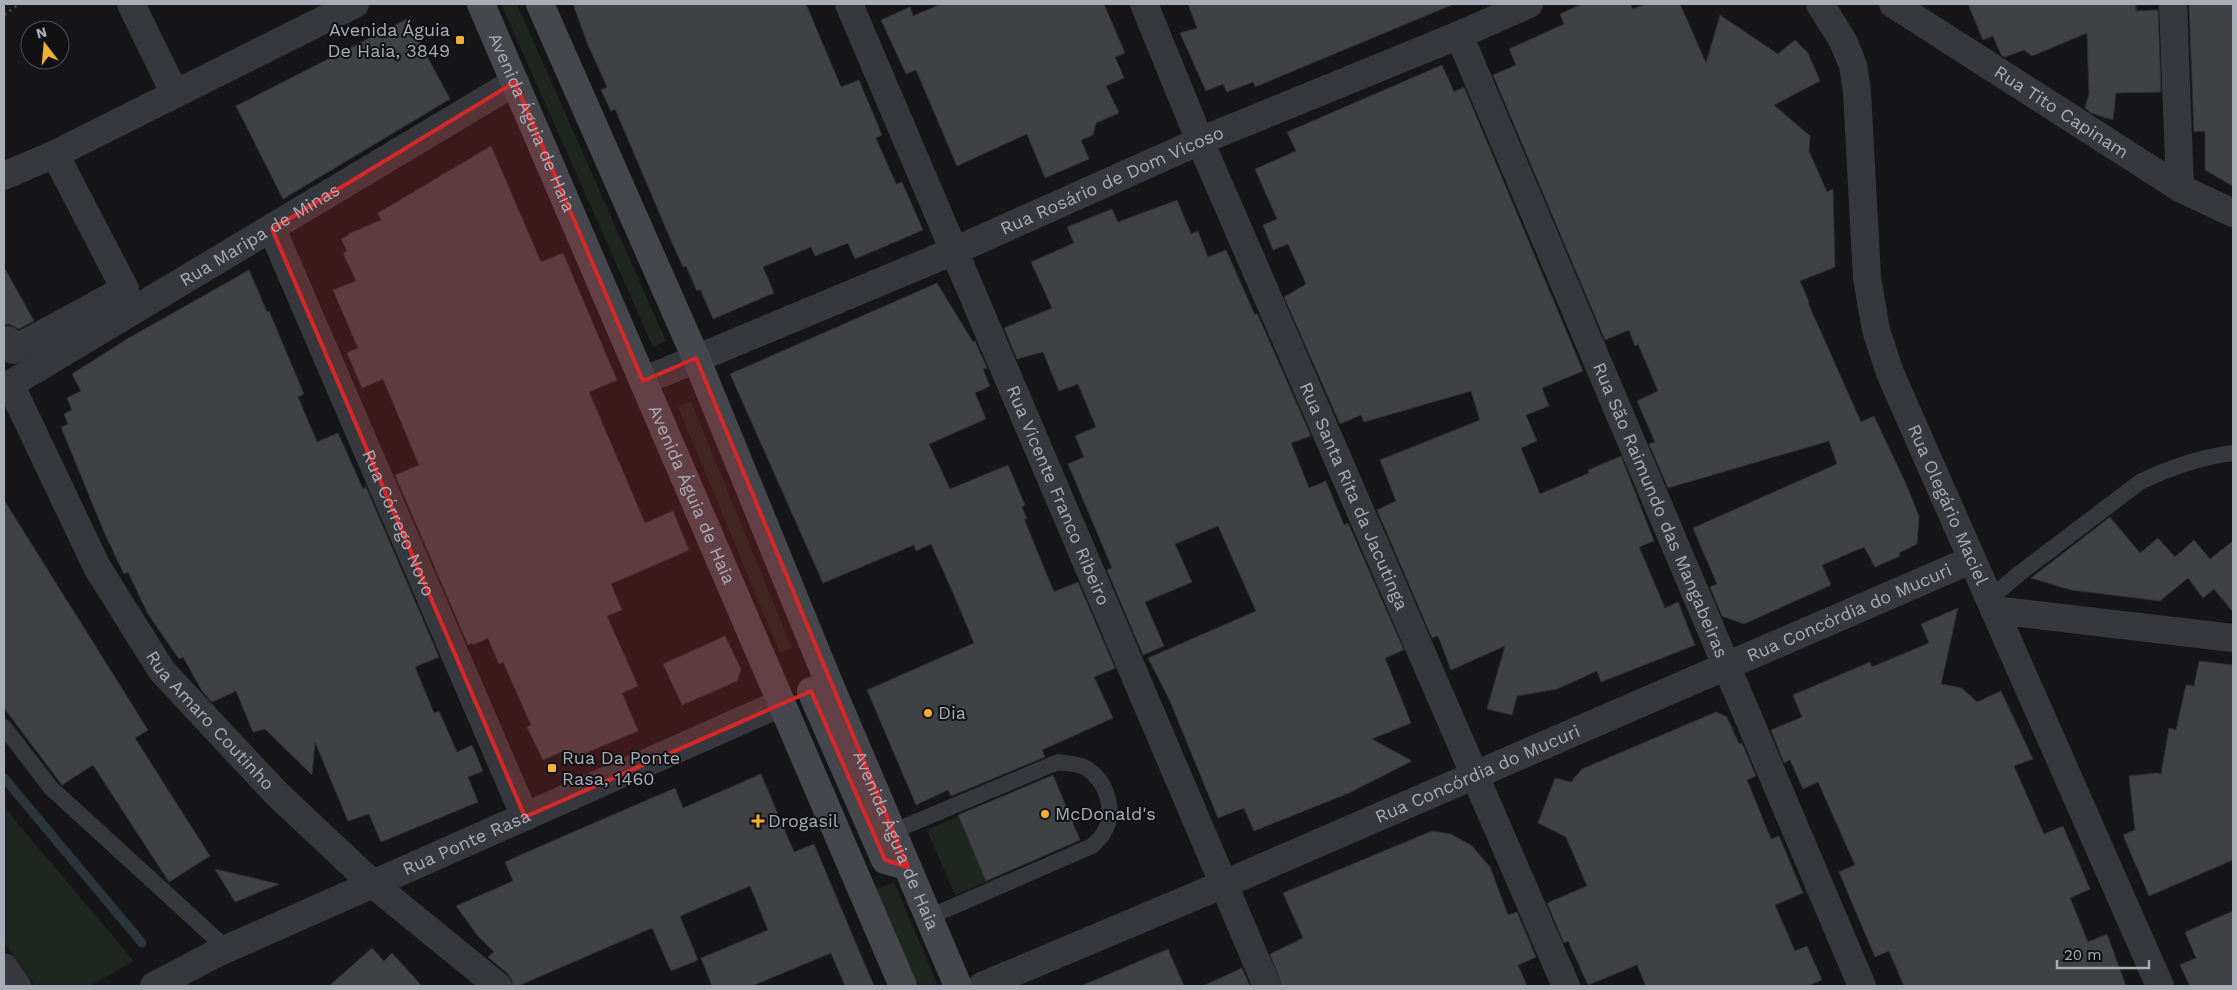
<svg xmlns="http://www.w3.org/2000/svg" width="2237" height="990" viewBox="0 0 2237 990" font-family="'Work Sans',sans-serif">
<style>
.green{fill:#1e261f}
.lines{fill:none;stroke-linecap:round;stroke-linejoin:round}
.stream{stroke:#2c353c;stroke-width:9}
.building{fill:#404145;stroke:#303034}
.path{stroke:#3d3f44;stroke-width:3;stroke-dasharray:2.5 4;stroke-linecap:butt}
.service{stroke:#37383d;stroke-width:16}
.minor{stroke:#37383d;stroke-width:28}
.secondary{stroke:#45474d;stroke-width:28}
.marked{fill:#d62828;fill-opacity:0.2;stroke:#d62828;stroke-width:4;stroke-linejoin:round}
.poi-dot{fill:#f2b134;stroke:#111113;stroke-width:2}
.labels{text-anchor:middle;stroke-width:4;stroke-linejoin:round;paint-order:stroke}
.poi-label{font-size:18px;fill:#a8adb8;stroke:#111113;text-anchor:start}
.street-label{font-size:18px;fill:#a8adb8;stroke:#111113}
</style>
<rect width="100%" height="100%" fill="#161618"/>
<path class="green" d="M 501,4 L 517,4 L 666,341 L 653,347 Z
M 691,401 L 792,648 L 780,653 L 678,407 Z
M 4,807 L 134,961 L 90,986 L 35,986 L 4,942 Z
M 959,816 L 987,882 L 955,895 L 927,830 Z
M 894,882 L 938,986 L 918,986 L 876,889 Z"/>
<g class="lines">
<path class="stream" d="M 4,778 L 142,943"/>
</g>
<path class="building" d="M 573,4 L 806,4 L 841,87 L 859,80 L 882,135 L 876,138 L 896,184 L 902,182 L 923,230 L 855,259 L 848,243 L 815,256 L 811,247 L 763,267 L 774,293 L 713,319 L 700,289 L 697,291 L 686,266 L 683,267 L 673,245 L 615,109 L 611,111 L 601,90 L 607,87 L 588,45 Z
M 941,4 L 1104,4 L 1125,53 L 1115,57 L 1124,78 L 1106,86 L 1119,113 L 1096,123 L 1093,135 L 1081,140 L 1089,159 L 1045,178 L 1027,134 L 957,166 L 916,70 L 906,74 L 881,20 L 910,7 L 913,16 Z
M 1188,4 L 1454,4 L 1255,87 L 1253,82 L 1227,92 L 1223,84 L 1206,91 L 1180,33 L 1197,28 Z
M 1582,4 L 1630,4 L 1633,9 L 1646,4 L 1680,4 L 1706,63 L 1720,15 L 1778,54 L 1795,40 L 1808,53 L 1820,81 L 1774,105 L 1810,136 L 1809,151 L 1827,192 L 1833,189 L 1835,267 L 1800,281 L 1809,302 L 1808,303 L 1861,422 L 1874,416 L 1906,484 L 1919,516 L 1917,544 L 1899,553 L 1900,556 L 1875,567 L 1864,547 L 1822,565 L 1831,585 L 1744,624 L 1722,616 L 1710,587 L 1717,584 L 1693,528 L 1837,464 L 1829,441 L 1668,488 L 1649,444 L 1655,442 L 1637,401 L 1658,391 L 1638,344 L 1635,346 L 1629,330 L 1605,340 L 1493,75 L 1516,65 L 1509,49 L 1564,24 L 1560,14 Z
M 1968,4 L 2136,4 L 2136,11 L 2158,10 L 2161,92 L 2116,93 L 2113,120 L 2091,113 L 2085,108 L 2089,94 L 2087,33 L 2032,56 L 2024,50 L 2005,57 L 2001,55 L 1993,36 L 1983,40 Z
M 2189,4 L 2233,4 L 2233,186 L 2205,170 L 2205,131 L 2194,132 Z
M 407,19 L 450,99 L 283,199 L 236,106 Z
M 1442,65 L 1454,92 L 1464,87 L 1583,371 L 1542,388 L 1549,406 L 1526,415 L 1537,441 L 1521,448 L 1540,494 L 1589,473 L 1588,470 L 1621,456 L 1654,541 L 1639,547 L 1665,608 L 1678,602 L 1695,645 L 1601,682 L 1597,671 L 1557,689 L 1517,696 L 1512,715 L 1487,709 L 1505,646 L 1451,670 L 1438,636 L 1432,638 L 1377,510 L 1396,501 L 1380,460 L 1480,420 L 1471,391 L 1364,422 L 1361,415 L 1340,424 L 1284,297 L 1306,284 L 1288,244 L 1273,250 L 1263,225 L 1277,219 L 1255,169 L 1296,151 L 1287,132 Z
M 491,146 L 541,262 L 563,253 L 617,380 L 589,392 L 645,523 L 673,511 L 689,550 L 611,584 L 622,610 L 607,616 L 638,686 L 622,693 L 638,731 L 569,760 L 565,750 L 543,760 L 527,727 L 531,725 L 503,662 L 499,664 L 488,638 L 473,645 L 472,643 L 468,645 L 395,475 L 419,465 L 383,379 L 362,388 L 347,353 L 358,348 L 333,290 L 356,281 L 343,253 L 347,251 L 341,239 L 349,235 L 348,234 L 381,220 L 378,213 Z
M 1177,200 L 1191,234 L 1198,231 L 1208,257 L 1226,250 L 1255,315 L 1257,313 L 1311,436 L 1291,443 L 1309,488 L 1326,481 L 1344,525 L 1348,523 L 1404,650 L 1385,658 L 1411,723 L 1372,739 L 1412,761 L 1349,793 L 1254,831 L 1244,808 L 1218,818 L 1169,699 L 1148,658 L 1256,611 L 1218,526 L 1175,544 L 1192,582 L 1145,602 L 1164,646 L 1143,655 L 1107,570 L 1112,568 L 1068,464 L 1084,457 L 1075,436 L 1096,427 L 1078,384 L 1059,391 L 1043,352 L 1017,359 L 1004,328 L 1052,308 L 1031,262 L 1074,243 L 1067,227 L 1112,209 L 1118,222 Z
M 4,267 L 34,321 L 19,329 L 9,324 L 4,325 Z
M 249,270 L 267,312 L 269,311 L 304,394 L 298,397 L 317,442 L 338,433 L 363,489 L 366,487 L 439,657 L 415,667 L 434,713 L 439,711 L 457,752 L 472,745 L 483,771 L 468,777 L 478,802 L 381,842 L 369,814 L 348,821 L 315,742 L 312,775 L 265,729 L 253,732 L 236,691 L 212,702 L 202,691 L 183,657 L 179,659 L 148,614 L 128,572 L 124,574 L 104,532 L 61,427 L 68,424 L 64,414 L 72,410 L 67,398 L 81,391 L 72,374 L 127,339 Z
M 937,283 L 973,342 L 975,341 L 987,368 L 983,369 L 990,386 L 975,393 L 986,419 L 929,444 L 950,489 L 1008,465 L 1025,505 L 1022,507 L 1027,519 L 1024,519 L 1054,592 L 1078,582 L 1115,668 L 1094,677 L 1113,718 L 1042,750 L 1045,757 L 951,796 L 948,790 L 916,805 L 867,690 L 974,643 L 954,595 L 931,544 L 916,551 L 914,545 L 823,583 L 730,374 Z
M 4,500 L 148,730 L 135,738 L 210,856 L 169,882 L 93,765 L 62,785 L 4,708 Z
M 2110,517 L 2140,553 L 2158,538 L 2175,557 L 2194,540 L 2210,559 L 2233,541 L 2233,612 L 2214,589 L 2203,598 L 2188,578 L 2160,601 L 2071,590 L 2031,578 Z
M 1958,608 L 1941,684 L 1962,688 L 1977,702 L 2001,691 L 2033,759 L 2014,766 L 2044,834 L 2063,826 L 2090,889 L 2070,898 L 2088,942 L 2107,934 L 2126,986 L 1904,986 L 1889,951 L 1875,957 L 1839,872 L 1855,865 L 1818,782 L 1803,789 L 1790,760 L 1784,763 L 1771,730 L 1802,717 L 1793,695 L 1870,662 L 1872,667 L 1929,643 L 1921,624 Z
M 725,636 L 741,669 L 737,681 L 682,705 L 663,664 Z
M 2199,661 L 2233,665 L 2233,860 L 2149,896 L 2123,835 L 2135,830 L 2129,776 L 2157,773 L 2161,774 L 2169,728 L 2176,730 L 2186,685 L 2194,686 Z
M 1716,712 L 1727,717 L 1739,744 L 1742,743 L 1756,776 L 1747,780 L 1771,839 L 1779,836 L 1803,893 L 1775,905 L 1795,951 L 1807,946 L 1822,980 L 1808,986 L 1646,986 L 1637,965 L 1588,985 L 1568,941 L 1564,943 L 1547,903 L 1587,886 L 1566,837 L 1538,823 L 1555,778 L 1571,782 L 1582,769 Z
M 761,774 L 794,852 L 814,844 L 874,986 L 845,986 L 831,953 L 752,986 L 712,986 L 701,958 L 768,930 L 750,886 L 680,916 L 698,960 L 671,971 L 652,928 L 518,986 L 513,986 L 512,980 L 508,974 L 488,957 L 494,952 L 478,936 L 456,906 L 513,881 L 505,862 L 550,842 L 675,788 L 683,808 Z
M 1053,775 L 1080,840 L 986,881 L 958,815 Z
M 1432,831 L 1451,834 L 1472,846 L 1490,867 L 1508,915 L 1517,912 L 1536,957 L 1518,965 L 1527,986 L 1282,986 L 1270,954 L 1303,938 L 1283,893 Z
M 215,869 L 279,884 L 235,902 Z
M 2233,911 L 2233,986 L 2190,986 L 2180,965 L 2196,958 L 2185,932 Z
M 372,948 L 384,961 L 392,953 L 422,986 L 329,986 Z
M 1168,949 L 1184,986 L 1081,986 Z
M 1242,968 L 1250,986 L 1203,986 Z"/>
<g class="lines">
<path class="path" d="M 4,15 L 19,4"/>
<path class="service" d="M 1989,599 L 2020,573 L 2140,482 C 2169,468 2201,457 2233,453
M 4,727 L 51,788 L 227,949
M 894,831 L 1058,762 C 1066,764 1079,763 1086,768 C 1107,781 1117,812 1103,834 C 1101,838 1096,842 1092,846 L 929,917"/>
<g class="minor">
<path d="M 131,4 L 175,94"/>
<path id="s1" d="M 849,4 L 1267,986"/>
<path id="s2" d="M 1144,4 L 1200,141 L 1566,986"/>
<path id="s3" d="M 1820,4 L 1843,41 L 1853,65 L 1857,92 L 1867,278 L 1876,330 L 1890,373 L 2160,986"/>
<path id="s4" d="M 1893,4 L 2180,188 L 2233,213"/>
<path d="M 2173,4 L 2180,188"/>
<path id="s5" d="M 1459,35 L 1862,986"/>
<path d="M 4,176 L 55,154 L 355,4"/>
<path id="s6" d="M 272,229 L 525,817"/>
<path d="M 8,340 L 13,350 L 125,289 L 55,154"/>
<path id="s7" d="M 643,381 L 954,251 L 1200,141 L 1459,35 L 1529,4"/>
<path id="s8" d="M 10,384 L 97,567 L 162,671 L 277,794 L 374,885 L 498,986"/>
<path id="s9" d="M 4,388 L 515,82"/>
<path d="M 1994,610 L 2233,638"/>
<path d="M 4,967 L 17,986"/>
<path id="s10" d="M 154,986 L 215,954 L 781,703"/>
<path id="s11" d="M 982,986 L 1224,884 L 1971,560"/>
</g>
<g class="secondary">
<path id="s12" d="M 481,4 L 903,986"/>
<path id="s13" d="M 540,4 L 696,358 L 829,683 L 958,986"/>
<path d="M 811,691 L 885,860 L 907,866"/>
</g>
</g>
<path class="marked" d="M 515,82 L 643,381 L 696,358 L 908,867 L 885,860 L 811,691 L 525,817 L 272,229 Z"/>
<g class="poi-dot">
<rect x="455" y="35" width="10" height="10" rx="2.5"/>
<circle cx="928" cy="713" r="5"/>
<rect x="547" y="763" width="10" height="10" rx="2.5"/>
<circle cx="1045" cy="814" r="5"/>
<path d="M755.5 813.5h5v5h5v5h-5v5h-5v-5h-5v-5h5z"/>
</g>
<g class="labels">
<g class="poi-label">
<text x="450" y="36" text-anchor="end">Avenida Águia<tspan x="450" dy="21">De Haia, 3849</tspan></text>
<text x="938" y="719">Dia</text>
<text x="562" y="764">Rua Da Ponte<tspan x="562" dy="21">Rasa, 1460</tspan></text>
<text x="1055" y="820">McDonald's</text>
<text x="768" y="827">Drogasil</text>
</g>
<g class="street-label">
<text dy="6" stroke="none"><textPath href="#s4" startOffset="200">Rua Tito Capinam</textPath></text>
<text dy="6" stroke="none"><textPath href="#s12" startOffset="129">Avenida Águia de Haia</textPath></text>
<text dy="6" stroke="none"><textPath href="#s7" startOffset="510">Rua Rosário de Dom Vicoso</textPath></text>
<text dy="6" stroke="none"><textPath href="#s9" startOffset="298">Rua Maripa de Minas</textPath></text>
<text dy="6" stroke="none"><textPath href="#s12" startOffset="534">Avenida Águia de Haia</textPath></text>
<text dy="6" stroke="none"><textPath href="#s1" startOffset="534">Rua Vicente Franco Ribeiro</textPath></text>
<text dy="6" stroke="none"><textPath href="#s2" startOffset="535">Rua Santa Rita da Jacutinga</textPath></text>
<text dy="6" stroke="none"><textPath href="#s3" startOffset="525">Rua Olegário Maciel</textPath></text>
<text dy="6" stroke="none"><textPath href="#s5" startOffset="516">Rua São Raimundo das Mangabeiras</textPath></text>
<text dy="6" stroke="none"><textPath href="#s6" startOffset="320">Rua Córrego Novo</textPath></text>
<text dy="6" stroke="none"><textPath href="#s11" startOffset="944">Rua Concórdia do Mucuri</textPath></text>
<text dy="6" stroke="none"><textPath href="#s8" startOffset="394">Rua Amaro Coutinho</textPath></text>
<text dy="6" stroke="none"><textPath href="#s11" startOffset="539">Rua Concórdia do Mucuri</textPath></text>
<text dy="6" stroke="none"><textPath href="#s13" startOffset="909">Avenida Águia de Haia</textPath></text>
<text dy="6" stroke="none"><textPath href="#s10" startOffset="344">Rua Ponte Rasa</textPath></text>
</g>
</g>
<rect width="2237" height="990" fill="none" stroke="#a8adb8" stroke-width="10"/>
<g transform="translate(45 45) rotate(344)"><circle r="24" fill="#111113" stroke="#4d4f55"/>
<path d="M0-4L9 19L0 12L-9 19Z" fill="#f2b134"/>
<text y="-8" font-size="14" font-weight="bold" text-anchor="middle" fill="#a8adb8">N</text>
</g>
<path d="M2057 960v8h92v-8" fill="none" stroke="#a8adb8" stroke-width="2.5"/>
<text x="2064" y="960" font-size="15" fill="#a8adb8" stroke="#111113" stroke-width="4" paint-order="stroke">20 m</text>
</svg>
